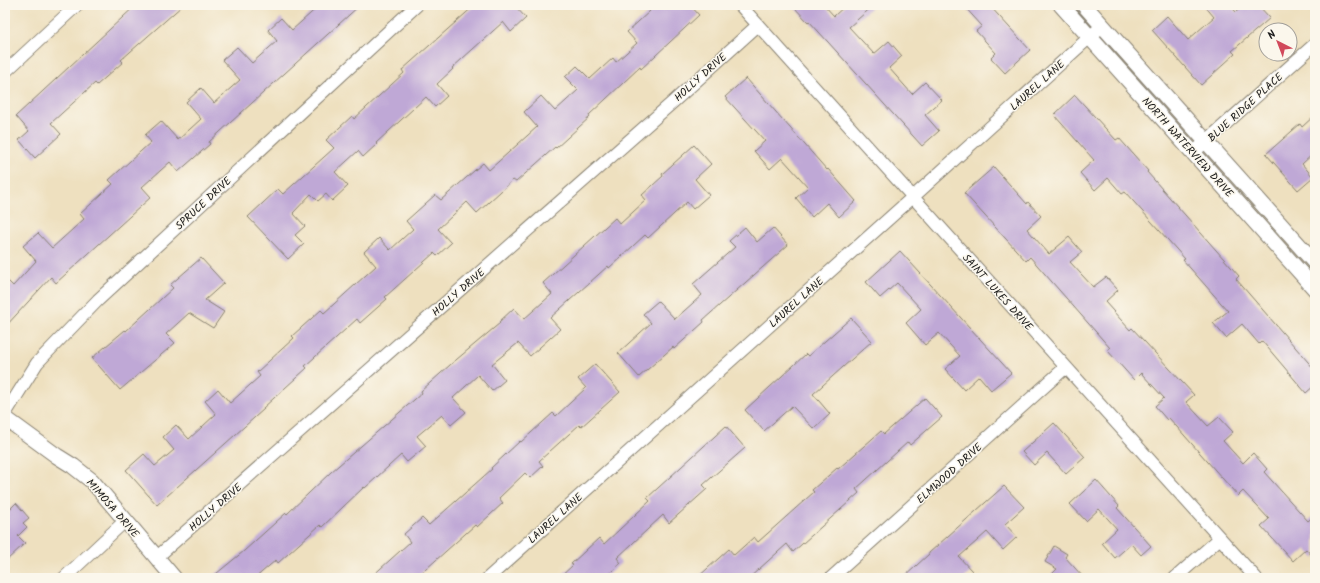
<svg xmlns="http://www.w3.org/2000/svg" width="1320" height="583" viewBox="0 0 1320 583" font-family="Kalam,sans-serif">
<style>
.building{fill:#bfa8d6}
.lines{fill:none;stroke-linecap:round;stroke-linejoin:round}
.minor-casing{stroke:#857e6e;stroke-width:14}
.tertiary-casing{stroke:#857e6e;stroke-width:17}
.minor{stroke:#fff;stroke-width:12}
.tertiary{stroke:#fff;stroke-width:15}
.labels{text-anchor:middle;stroke-width:3;stroke-linejoin:round;paint-order:stroke}
.street-label{font-size:11px;fill:#1c1c1c;stroke:#fbf7ec}
</style>
<rect width="100%" height="100%" fill="#fbf7ec"/>
<filter id="ink" filterUnits="userSpaceOnUse"><feTurbulence type="fractalNoise" baseFrequency=".025" numOctaves="2"/><feDisplacementMap in="SourceGraphic" scale="8" xChannelSelector="R" yChannelSelector="G"/><feConvolveMatrix kernelMatrix="1 2 1 2 8 2 1 2 1" color-interpolation-filters="sRGB"/></filter>
<filter id="wash" filterUnits="userSpaceOnUse"><feTurbulence type="fractalNoise" baseFrequency=".012" numOctaves="4" result="noise"/><feDisplacementMap in="SourceGraphic" scale="16" xChannelSelector="R" yChannelSelector="G"/><feGaussianBlur stdDeviation="0.9" result="paint"/><feColorMatrix in="noise" values="0 0 0 0 0 0 0 0 0 0 0 0 0 0 0 0 0 1.4 0 .05"/><feComposite in="paint" operator="in"/></filter>
<g filter="url(#wash)">
<rect width="100%" height="100%" fill="#eee0bf"/>
<g id="blocks">
<path class="building" d="M 136,5 L 183,5 L 121,60 L 123,62 L 97,85 L 95,83 L 51,123 L 61,134 L 35,158 L 19,140 L 29,131 L 16,116 Z
M 320,5 L 360,5 L 209,142 L 210,144 L 178,172 L 170,162 L 142,187 L 151,197 L 56,283 L 51,277 L 5,327 L 5,278 L 13,286 L 36,261 L 23,246 L 38,233 L 52,248 L 84,219 L 80,214 L 113,184 L 109,180 L 151,142 L 145,135 L 161,121 L 178,140 L 201,119 L 186,102 L 201,88 L 214,103 L 240,80 L 222,60 L 237,47 L 252,63 L 277,41 L 268,30 L 281,18 L 292,30 Z
M 475,5 L 514,5 L 526,18 L 511,32 L 503,22 L 452,68 L 453,69 L 437,84 L 447,96 L 435,107 L 426,97 L 376,143 L 377,144 L 363,157 L 358,151 L 335,172 L 348,186 L 332,201 L 326,194 L 318,201 L 311,194 L 293,213 L 305,226 L 295,235 L 304,244 L 288,259 L 248,217 L 278,189 L 283,194 L 334,148 L 326,140 L 352,116 L 354,119 L 404,73 L 402,70 Z
M 645,5 L 690,5 L 699,15 L 641,69 L 640,67 L 589,115 L 590,117 L 556,148 L 555,147 L 516,182 L 513,180 L 477,213 L 467,202 L 438,229 L 451,243 L 437,256 L 434,253 L 385,297 L 387,299 L 360,323 L 357,319 L 305,366 L 307,368 L 263,408 L 264,409 L 157,505 L 126,470 L 144,454 L 155,466 L 174,450 L 163,437 L 176,425 L 189,439 L 216,414 L 205,401 L 218,389 L 230,403 L 260,376 L 257,372 L 294,338 L 292,336 L 321,310 L 324,313 L 376,266 L 364,252 L 379,238 L 390,250 L 413,229 L 406,221 L 435,195 L 441,200 L 483,163 L 489,170 L 537,127 L 524,112 L 541,96 L 555,111 L 578,90 L 565,77 L 577,66 L 590,79 L 613,58 L 616,62 L 637,43 L 627,32 L 650,11 Z
M 792,5 L 824,5 L 834,16 L 846,5 L 874,5 L 849,27 L 874,54 L 889,41 L 902,56 L 889,68 L 912,94 L 925,82 L 942,100 L 925,115 L 939,131 L 922,146 L 809,21 L 808,22 Z
M 963,5 L 989,5 L 1030,50 L 1005,73 L 991,58 L 996,53 L 976,31 L 982,26 Z
M 1204,5 L 1230,5 L 1236,12 L 1244,5 L 1258,5 L 1270,18 L 1232,51 L 1235,54 L 1201,85 L 1152,30 L 1167,16 L 1188,40 L 1214,17 Z
M 746,78 L 827,170 L 828,169 L 856,201 L 839,217 L 827,203 L 812,217 L 796,198 L 808,187 L 782,158 L 770,169 L 754,151 L 765,141 L 725,97 Z
M 1075,95 L 1116,140 L 1119,138 L 1148,171 L 1147,172 L 1239,276 L 1236,279 L 1315,370 L 1315,385 L 1306,393 L 1262,341 L 1259,344 L 1242,324 L 1226,338 L 1213,323 L 1228,311 L 1183,260 L 1185,259 L 1125,192 L 1122,194 L 1108,178 L 1095,190 L 1080,173 L 1094,160 L 1054,115 Z
M 1315,115 L 1315,152 L 1302,164 L 1313,177 L 1298,190 L 1266,154 L 1300,124 L 1302,127 Z
M 694,145 L 711,164 L 695,179 L 709,195 L 693,209 L 687,202 L 648,238 L 645,235 L 609,268 L 608,266 L 550,318 L 560,329 L 530,356 L 518,343 L 492,364 L 505,380 L 492,391 L 478,375 L 453,398 L 466,412 L 451,425 L 442,415 L 417,436 L 426,446 L 407,462 L 401,455 L 365,488 L 364,487 L 322,527 L 320,525 L 278,563 L 276,560 L 255,578 L 211,578 L 244,551 L 286,513 L 287,514 L 331,472 L 422,393 L 421,391 L 450,365 L 500,323 L 499,322 L 514,308 L 524,319 L 552,294 L 543,283 L 615,218 L 620,224 L 646,200 L 642,195 L 663,176 L 662,174 Z
M 994,167 L 1027,204 L 1028,202 L 1041,216 L 1027,229 L 1049,254 L 1069,237 L 1082,252 L 1070,262 L 1093,287 L 1106,277 L 1118,290 L 1105,302 L 1130,330 L 1132,328 L 1194,395 L 1186,402 L 1208,426 L 1219,417 L 1233,432 L 1223,441 L 1243,463 L 1253,453 L 1267,469 L 1264,472 L 1308,521 L 1315,515 L 1315,559 L 1306,549 L 1293,561 L 1261,526 L 1269,519 L 1243,491 L 1238,496 L 1169,418 L 1167,420 L 1155,406 L 1164,398 L 1141,373 L 1134,380 L 1107,350 L 1110,348 L 1030,257 L 1026,261 L 964,193 Z
M 745,227 L 757,242 L 773,228 L 788,245 L 703,320 L 704,322 L 674,349 L 673,347 L 639,377 L 618,353 L 651,323 L 643,314 L 658,301 L 675,319 L 702,295 L 693,284 L 735,247 L 729,241 Z
M 900,251 L 1011,373 L 991,390 L 979,376 L 964,390 L 945,369 L 960,356 L 939,333 L 925,345 L 906,323 L 921,309 L 897,283 L 880,298 L 866,282 Z
M 201,258 L 224,283 L 205,300 L 224,312 L 213,328 L 189,313 L 166,334 L 175,343 L 120,390 L 92,358 L 125,330 L 126,331 L 173,288 L 170,285 Z
M 851,318 L 872,341 L 813,394 L 830,414 L 814,429 L 792,406 L 764,431 L 745,410 L 806,354 L 808,356 Z
M 595,364 L 620,392 L 581,427 L 579,425 L 539,461 L 543,466 L 530,478 L 525,473 L 499,498 L 503,503 L 477,527 L 475,525 L 416,578 L 370,578 L 410,542 L 404,534 L 422,518 L 429,525 L 492,469 L 491,468 L 520,441 L 521,442 L 553,413 L 556,416 L 586,388 L 578,379 Z
M 925,398 L 942,417 L 910,445 L 908,442 L 856,489 L 859,493 L 793,552 L 787,544 L 749,578 L 697,578 L 729,549 L 734,555 L 754,537 L 758,542 L 814,492 L 812,490 L 837,468 L 838,469 L 881,431 L 884,434 Z
M 1054,423 L 1085,457 L 1066,474 L 1047,453 L 1034,465 L 1022,452 Z
M 726,426 L 745,448 L 703,485 L 707,489 L 669,523 L 663,515 L 617,558 L 621,563 L 604,578 L 559,578 L 573,565 L 571,564 L 599,538 L 604,544 L 650,501 L 647,498 Z
M 1096,480 L 1119,506 L 1117,508 L 1151,546 L 1141,555 L 1131,544 L 1115,558 L 1102,543 L 1117,529 L 1099,509 L 1086,521 L 1070,504 Z
M 1004,486 L 1024,507 L 1005,524 L 1017,537 L 1003,550 L 987,532 L 959,557 L 972,571 L 964,578 L 903,578 L 929,554 L 929,553 Z
M 16,503 L 29,518 L 23,523 L 27,527 L 18,536 L 25,543 L 5,562 L 5,514 Z
M 1054,546 L 1067,554 L 1065,557 L 1084,578 L 1048,578 L 1057,569 L 1045,562 Z"/>
</g>
</g>
<g filter="url(#ink)">
<use href="#blocks" fill-opacity="0" stroke="#857e6e" stroke-width="1"/>
<g class="lines">
<defs>
<path id="minor" d="M 740,5 L 1256,578
M 5,72 L 77,5
M 1193,153 L 1315,44
M 5,414 L 37,363 L 98,300 L 417,5
M 156,558 L 673,102 L 758,25
M 64,578 L 126,520
M 488,578 L 913,197 L 1103,25
M 831,578 L 1066,367
M 1175,578 L 1220,538"/>
<path id="tertiary" d="M 1061,5 L 1315,289
M 1084,5 L 1315,263
M 5,418 L 57,456 L 73,466 L 92,481 L 174,578"/>
</defs>
<use href="#minor" class="minor-casing"/>
<use href="#tertiary" class="tertiary-casing"/>
<use href="#minor" class="minor"/>
<use href="#tertiary" class="tertiary"/>
</g>
</g>
<g class="labels">
<g class="street-label">
<text transform="translate(700 77) rotate(-42)" y="4">HOLLY DRIVE</text>
<text transform="translate(1037 85) rotate(-42)" y="4">LAUREL LANE</text>
<text transform="translate(1245 107) rotate(-42)" y="4">BLUE RIDGE PLACE</text>
<text transform="translate(1188 147) rotate(48)" y="4">NORTH WATERVIEW DRIVE</text>
<text transform="translate(203 203) rotate(-43)" y="4">SPRUCE DRIVE</text>
<text transform="translate(458 292) rotate(-41)" y="4">HOLLY DRIVE</text>
<text transform="translate(998 292) rotate(48)" y="4">SAINT LUKES DRIVE</text>
<text transform="translate(796 302) rotate(-42)" y="4">LAUREL LANE</text>
<text transform="translate(949 473) rotate(-42)" y="4">ELMWOOD DRIVE</text>
<text transform="translate(215 507) rotate(-41)" y="4">HOLLY DRIVE</text>
<text transform="translate(113 508) rotate(49)" y="4">MIMOSA DRIVE</text>
<text transform="translate(555 518) rotate(-42)" y="4">LAUREL LANE</text>
</g>
</g>
<rect width="1320" height="583" fill="none" stroke="#fbf7ec" stroke-width="20"/>
<g transform="translate(1278 42) rotate(318)"><circle r="19" fill="#fbf7ec" stroke="#a29f99"/>
<path d="M0-3L7 15L0 10L-7 15Z" fill="#d1495b"/>
<text y="-6" font-size="11" font-weight="bold" text-anchor="middle" fill="#1c1c1c">N</text>
</g>
</svg>
